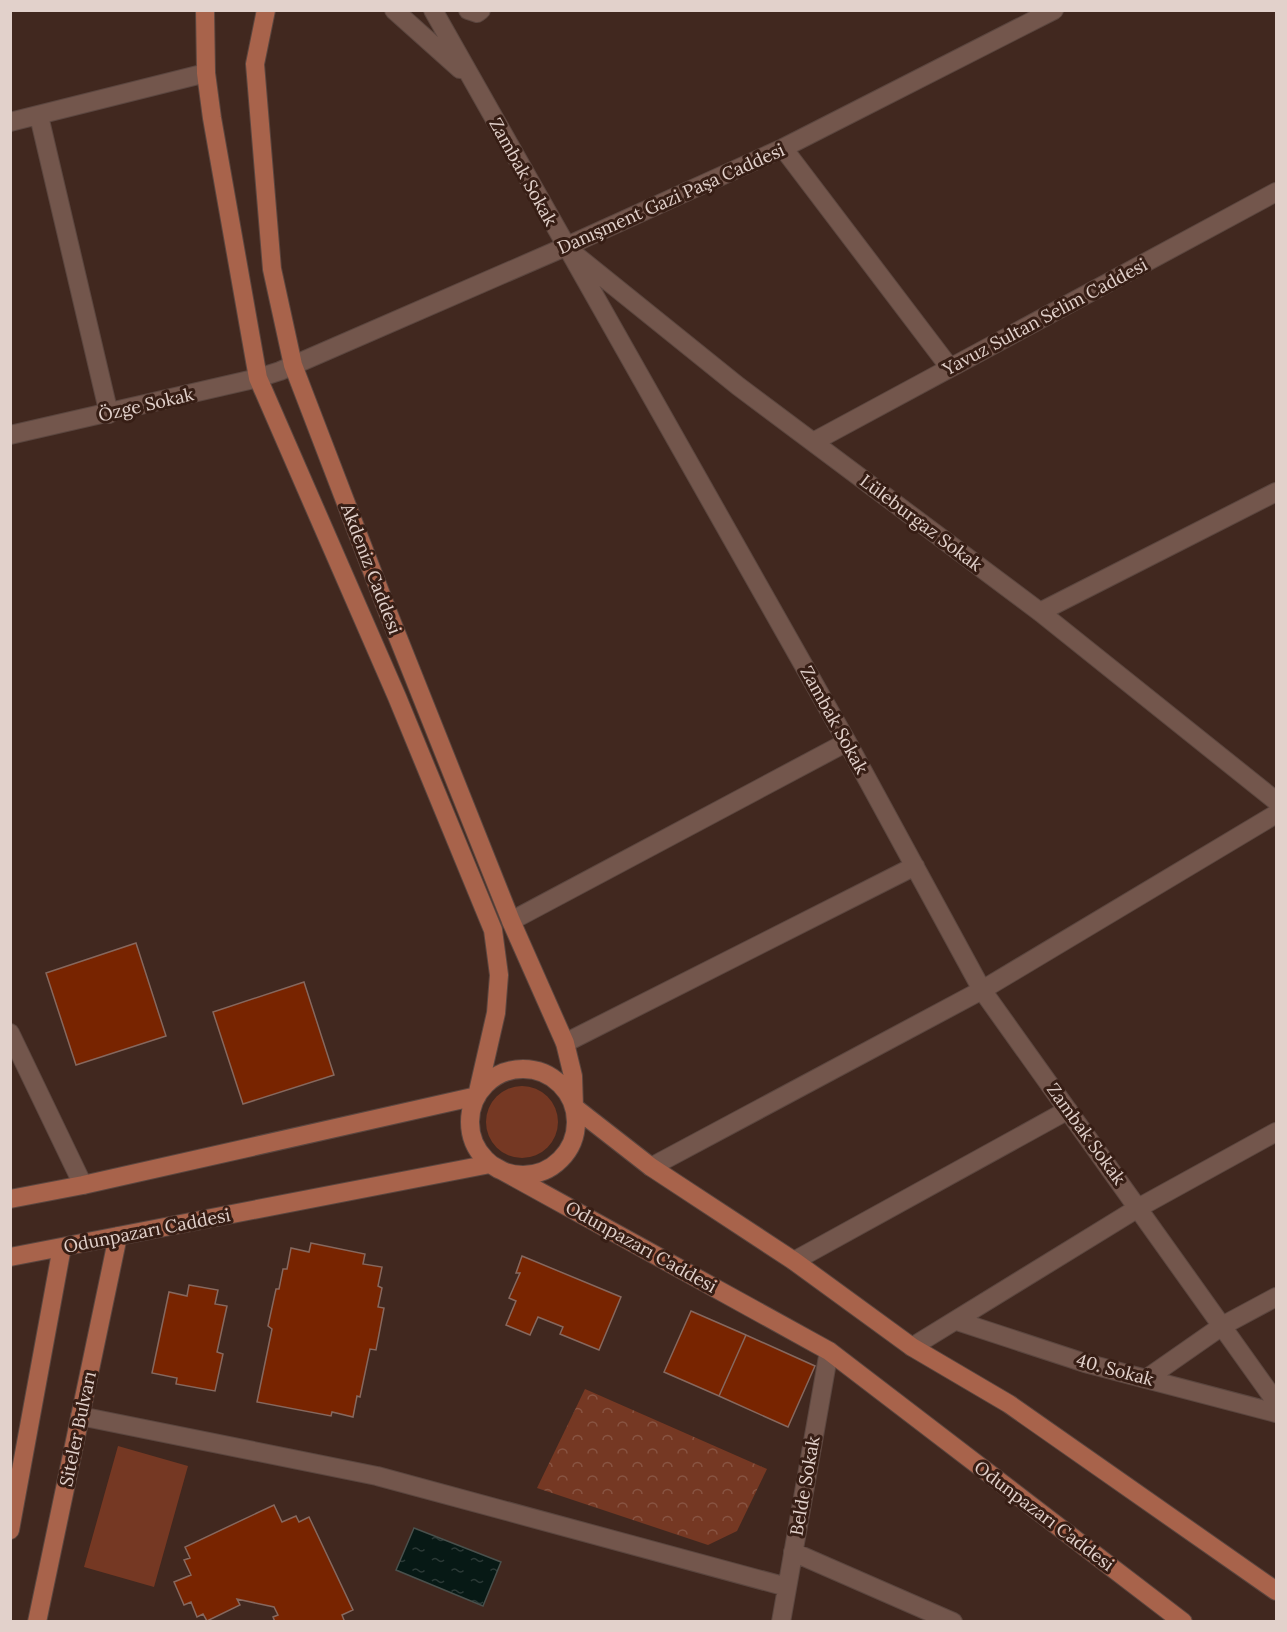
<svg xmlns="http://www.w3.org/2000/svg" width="1287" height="1632" viewBox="0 0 1287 1632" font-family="Lora,serif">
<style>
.grass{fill:#753823}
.park{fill:url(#park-crowns)}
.water{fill:url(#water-ripples);stroke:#49504c;stroke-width:1.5}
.building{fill:#782400;stroke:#86685e;stroke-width:1.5}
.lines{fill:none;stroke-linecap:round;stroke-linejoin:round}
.minor-casing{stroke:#5b463f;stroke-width:20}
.major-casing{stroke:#5b463f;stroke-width:20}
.minor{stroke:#73564c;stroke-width:18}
.major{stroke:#a8634b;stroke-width:18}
.labels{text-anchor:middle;stroke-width:6;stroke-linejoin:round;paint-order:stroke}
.street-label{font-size:18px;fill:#e2d1cb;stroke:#371e15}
</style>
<defs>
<pattern id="park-crowns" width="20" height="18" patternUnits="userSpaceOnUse" patternTransform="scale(1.5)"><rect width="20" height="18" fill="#753823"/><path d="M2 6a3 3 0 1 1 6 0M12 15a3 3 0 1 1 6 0" fill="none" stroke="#885442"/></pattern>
<pattern id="water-ripples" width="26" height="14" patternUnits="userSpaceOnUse" patternTransform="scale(1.5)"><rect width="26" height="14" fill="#071915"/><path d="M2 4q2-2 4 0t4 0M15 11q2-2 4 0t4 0" fill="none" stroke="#2b3936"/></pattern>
</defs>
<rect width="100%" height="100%" fill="#41281f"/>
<path class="grass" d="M486 1122a36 36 0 1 1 72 0a36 36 0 1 1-72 0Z
M 118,1446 L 188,1466 L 154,1587 L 84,1567 Z"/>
<path class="park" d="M 585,1389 L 767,1469 L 737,1531 L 708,1545 L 537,1488 Z"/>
<path class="water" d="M 414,1528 L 501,1562 L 483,1606 L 396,1570 Z"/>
<path class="building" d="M 136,943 L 166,1036 L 76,1065 L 46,973 Z
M 304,982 L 334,1075 L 243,1104 L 213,1012 Z
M 311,1243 L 365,1254 L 363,1264 L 382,1267 L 378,1286 L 382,1288 L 378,1307 L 384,1308 L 376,1350 L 370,1349 L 360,1397 L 357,1396 L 353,1417 L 332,1412 L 331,1416 L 257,1402 L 272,1329 L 268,1326 L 276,1289 L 279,1289 L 283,1269 L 287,1269 L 291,1248 L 309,1252 Z
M 522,1256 L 621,1297 L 599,1350 L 560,1334 L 563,1327 L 538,1317 L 530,1335 L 506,1325 L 516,1301 L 509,1298 L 520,1273 L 516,1273 Z
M 189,1285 L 218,1290 L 215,1304 L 227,1306 L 217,1352 L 223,1354 L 215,1391 L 176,1384 L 177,1378 L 152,1373 L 169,1292 L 187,1296 Z
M 691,1311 L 746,1335 L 719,1396 L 664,1372 Z
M 746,1335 L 815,1366 L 788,1427 L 719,1396 Z
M 274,1505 L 282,1522 L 296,1516 L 299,1522 L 309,1517 L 353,1610 L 342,1615 L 344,1620 L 342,1622 L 275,1622 L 273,1617 L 278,1615 L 274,1607 L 237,1599 L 240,1605 L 207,1621 L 203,1614 L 197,1617 L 191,1602 L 184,1605 L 174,1582 L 191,1575 L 184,1560 L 190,1558 L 185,1547 Z"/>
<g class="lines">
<defs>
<path id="minor" d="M 394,10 L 460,69
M 433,10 L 847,742 L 982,990 L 1276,1402
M 468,10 L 477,13 L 481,10
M 39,116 L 109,414
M 10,122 L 206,73
M 783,148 L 950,368
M 573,253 L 738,386 L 1040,612 L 1276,801
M 10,435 L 258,378 L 280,371 L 565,247 L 783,148 L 1054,10
M 813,442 L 1276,192
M 1040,612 L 1276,492
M 511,921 L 847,742
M 10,1033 L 83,1185
M 565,1043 L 915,866
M 651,1167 L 982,990 L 1276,814
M 794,1261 L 1068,1110
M 957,1321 L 1085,1363 L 1276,1413
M 912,1347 L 1138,1208 L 1276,1132
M 1146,1379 L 1222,1326 L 1276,1297
M 80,1416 L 377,1476 L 787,1587
M 793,1552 L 953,1622
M 781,1622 L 829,1351"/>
<path id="major" d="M 266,10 L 255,64 L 272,269 L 293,365 L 387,610 L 511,921 L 565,1043 L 573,1076 L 574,1107 L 651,1167 L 794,1261 L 912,1347 L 1009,1404 L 1276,1591
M470 1122a53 53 0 1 1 106 0a53 53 0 1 1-106 0Z
M 10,1199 L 83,1185 L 477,1096 L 496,1013 L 499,975 L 493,930 L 397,697 L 258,378 L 212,118 L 206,73 L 205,10
M 10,1257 L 490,1164 L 829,1351 L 1183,1622
M 10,1530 L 62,1247
M 37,1622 L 118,1236"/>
</defs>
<use href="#minor" class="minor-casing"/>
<use href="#major" class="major-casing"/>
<use href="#minor" class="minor"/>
<use href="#major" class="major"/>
</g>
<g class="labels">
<g class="street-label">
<text transform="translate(523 172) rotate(61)" y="6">Zambak Sokak</text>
<text transform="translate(671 199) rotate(-24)" y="6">Danışment Gazi Paşa Caddesi</text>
<text transform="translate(1045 317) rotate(-28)" y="6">Yavuz Sultan Selim Caddesi</text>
<text transform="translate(146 405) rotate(-13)" y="6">Özge Sokak</text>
<text transform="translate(921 523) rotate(37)" y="6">Lüleburgaz Sokak</text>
<text transform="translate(371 569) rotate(69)" y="6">Akdeniz Caddesi</text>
<text transform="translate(834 720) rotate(61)" y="6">Zambak Sokak</text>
<text transform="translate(1086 1134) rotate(54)" y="6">Zambak Sokak</text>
<text transform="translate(147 1231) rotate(-11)" y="6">Odunpazarı Caddesi</text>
<text transform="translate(641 1247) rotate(29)" y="6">Odunpazarı Caddesi</text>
<text transform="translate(1115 1370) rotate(15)" y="6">40. Sokak</text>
<text transform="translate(78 1429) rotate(-78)" y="6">Siteler Bulvarı</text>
<text transform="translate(805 1486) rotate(-80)" y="6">Belde Sokak</text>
<text transform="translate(1044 1516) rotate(37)" y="6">Odunpazarı Caddesi</text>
</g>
</g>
<rect width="1287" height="1632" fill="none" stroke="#e2d1cb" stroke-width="24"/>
</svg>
